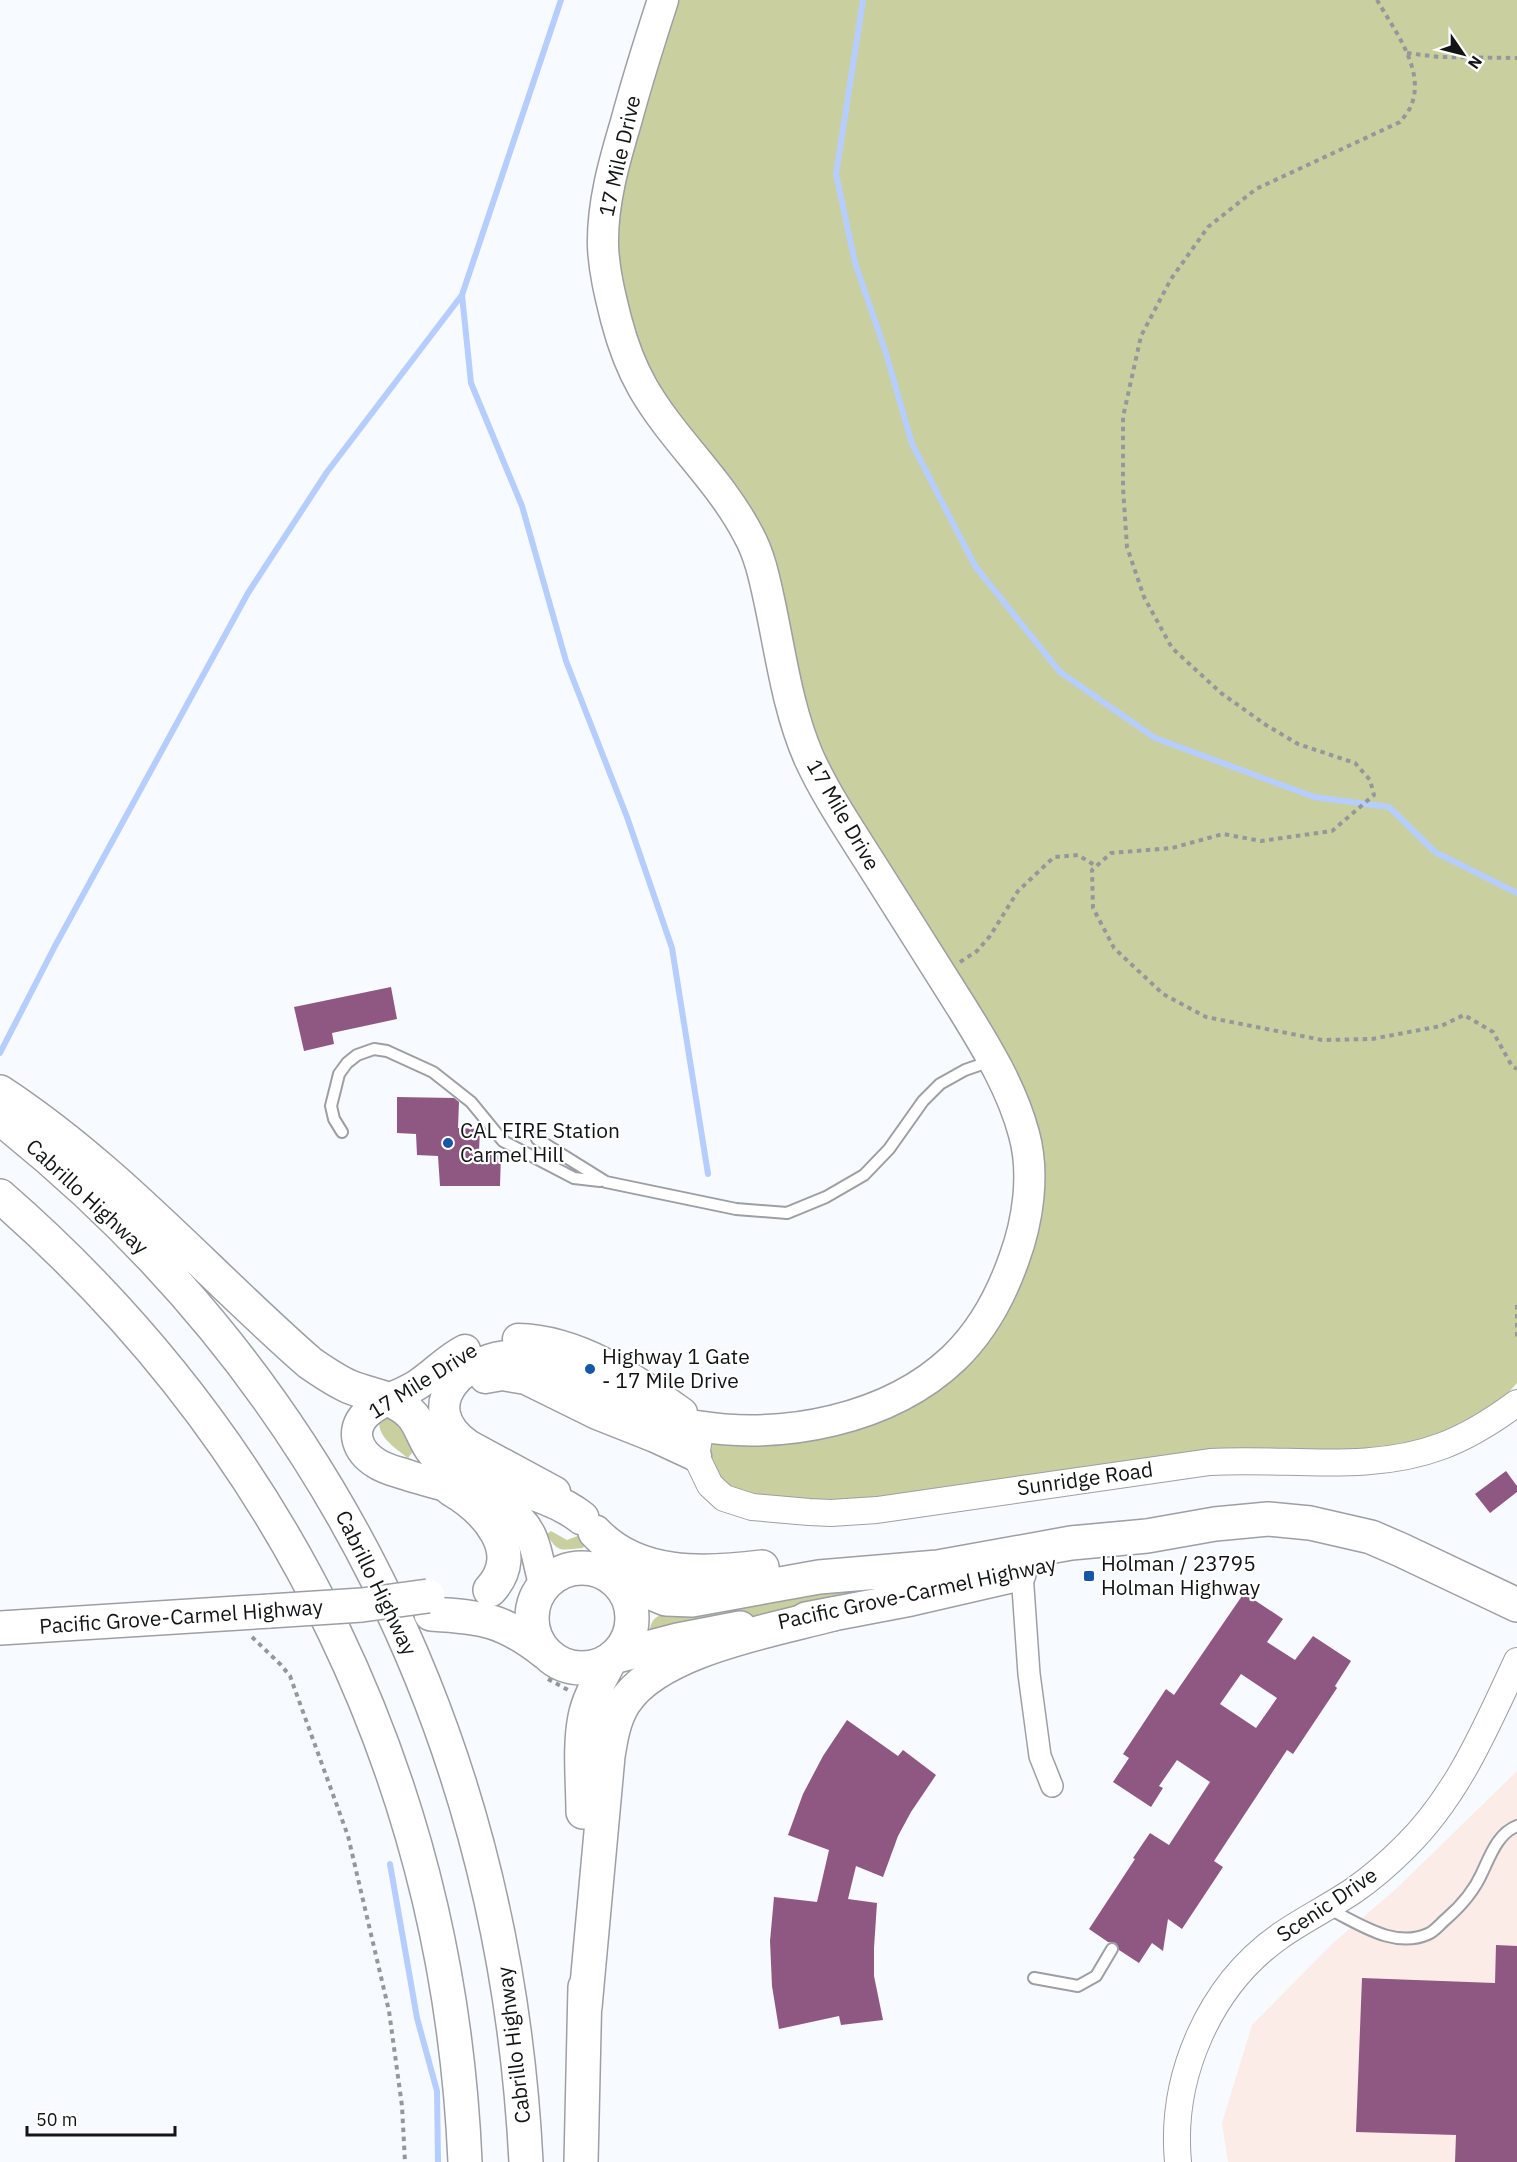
<svg xmlns="http://www.w3.org/2000/svg" width="1517" height="2162" viewBox="0 0 1517 2162" font-family="'IBM Plex Sans',sans-serif">
<style>
.medical{fill:#fbece8}
.green{fill:#cacfa0}
.lines{fill:none;stroke-linecap:round;stroke-linejoin:round}
.stream{stroke:#b5ceff;stroke-width:6}
.building{fill:#8f5882;fill-rule:evenodd}
.service-casing{stroke:#9c9fa4;stroke-width:14}
.minor-casing{stroke:#9c9fa4;stroke-width:24}
.tertiary-casing{stroke:#9c9fa4;stroke-width:28}
.secondary-casing{stroke:#9c9fa4;stroke-width:33}
.primary-casing{stroke:#9c9fa4;stroke-width:36}
.motorway-casing{stroke:#9c9fa4;stroke-width:36}
.path{stroke:#95989b;stroke-width:4;stroke-dasharray:4.5 4.5;stroke-linecap:butt}
.service{stroke:#fff;stroke-width:10}
.minor{stroke:#fff;stroke-width:21}
.tertiary{stroke:#fff;stroke-width:26}
.secondary{stroke:#fff;stroke-width:30}
.primary{stroke:#fff;stroke-width:33}
.motorway{stroke:#fff;stroke-width:33}
.primary-bridge-casing{stroke:#9c9fa4;stroke-width:36;stroke-linecap:butt}
.primary-bridge{stroke:#fff;stroke-width:33}
.poi-dot{fill:#1658a8;stroke:#fff;stroke-width:2}
.labels{text-anchor:middle;stroke-width:4.5;stroke-linejoin:round;paint-order:stroke}
.street-label{font-size:21px;fill:#121415;stroke:#fff}
.poi-label{font-size:21px;fill:#121415;stroke:#fff;text-anchor:start}
</style>
<rect width="100%" height="100%" fill="#f7faff"/>
<path class="medical" d="M 1517,1771 L 1517,2162 L 1228,2162 L 1222,2123 L 1252,2025 L 1332,1944 L 1397,1888 Z"/>
<path class="green" d="M 663,0 L 1517,0 L 1517,1383 L 1472,1433 L 1305,1463 L 899,1507 L 716,1492 L 702,1427 L 868,1411 L 994,1307 L 1027,1141 L 842,817 L 766,586 L 660,414 L 607,286 L 639,75 Z
M 384,1416 L 397,1419 L 415,1449 L 408,1458 C 396,1448 375,1436 380,1418 Z
M 551,1531 L 567,1540 L 580,1535 L 586,1542 L 583,1548 C 563,1549 558,1555 547,1534 Z
M 930,1577 L 826,1606 L 649,1633 C 651,1622 653,1617 664,1614 Z"/>
<g class="lines">
<path class="stream" d="M 863,0 L 836,174 L 855,263 L 885,350 L 912,444 L 975,566 L 1060,672 L 1155,738 L 1314,797 L 1389,807 L 1435,852 L 1517,893
M 462,295 L 471,383 L 522,506 L 566,661 L 627,817 L 672,948 L 708,1174
M 0,1053 L 55,946 L 248,593 L 327,472 L 462,295 L 561,0
M 390,1864 L 417,2018 L 437,2091 L 438,2162"/>
</g>
<path class="building" d="M 391,987 L 397,1019 L 332,1033 L 334,1044 L 304,1051 L 294,1007 Z
M 397,1097 L 454,1098 L 459,1102 L 458,1128 L 480,1129 L 479,1151 L 501,1153 L 500,1186 L 440,1186 L 438,1156 L 417,1155 L 416,1134 L 397,1133 Z
M 1506,1471 L 1517,1486 L 1517,1492 L 1490,1513 L 1475,1494 Z
M 1244,1593 L 1283,1619 L 1267,1642 L 1295,1660 L 1313,1636 L 1351,1661 L 1335,1686 L 1337,1688 L 1293,1754 L 1287,1750 L 1214,1861 L 1223,1867 L 1182,1929 L 1168,1919 L 1163,1951 L 1152,1943 L 1139,1963 L 1119,1950 L 1116,1943 L 1108,1942 L 1089,1929 L 1135,1859 L 1133,1858 L 1150,1833 L 1169,1845 L 1210,1782 L 1177,1760 L 1159,1786 L 1163,1788 L 1151,1807 L 1113,1782 L 1129,1758 L 1123,1754 L 1166,1689 L 1174,1695 ZM 1241,1674 L 1277,1698 L 1256,1728 L 1220,1704 Z
M 847,1720 L 898,1756 L 903,1750 L 936,1775 L 911,1812 L 898,1836 L 883,1877 L 856,1866 L 848,1899 L 877,1903 L 874,1948 L 874,1976 L 883,2020 L 841,2025 L 839,2016 L 779,2029 L 772,1986 L 770,1941 L 774,1897 L 817,1902 L 829,1850 L 788,1835 L 803,1794 L 823,1756 Z
M 1496,1945 L 1517,1946 L 1517,2162 L 1455,2162 L 1456,2135 L 1356,2132 L 1362,1978 L 1495,1983 Z"/>
<g class="lines">
<defs>
<path id="service" d="M 342,1132 L 334,1119 L 331,1106 L 339,1074 L 347,1063 L 357,1055 L 374,1049 L 387,1051 L 433,1072 L 471,1102 L 503,1141 L 574,1178 L 600,1181
M 537,1139 L 606,1182 L 736,1209 L 787,1213 L 826,1197 L 864,1175 L 889,1149 L 923,1101 L 940,1084 L 965,1070 L 991,1061
M 1329,1909 C 1360,1924 1394,1949 1428,1934 C 1435,1931 1440,1924 1446,1919 C 1461,1906 1474,1891 1482,1873 C 1490,1856 1498,1833 1517,1826
M 1034,1978 L 1078,1986 L 1096,1976 L 1112,1949"/>
<path id="minor" d="M 1022,1573 L 1029,1674 L 1040,1756 L 1052,1786"/>
<path id="tertiary" d="M 699,1438 L 696,1456 L 710,1485 L 724,1498 L 752,1507 L 809,1512 L 831,1513 L 877,1510 L 1210,1462 C 1287,1457 1368,1474 1442,1446 C 1469,1436 1494,1420 1517,1403
M 1178,2162 C 1170,2077 1209,1986 1280,1936 C 1303,1920 1329,1907 1353,1891 C 1372,1878 1389,1863 1405,1847 C 1458,1795 1486,1727 1517,1661"/>
<path id="secondary" d="M 518,1339 C 578,1340 635,1379 682,1413
M 465,1350 C 447,1359 434,1374 417,1385 C 401,1395 379,1401 366,1414 C 349,1431 358,1452 376,1463 C 386,1470 399,1472 410,1476 C 443,1486 495,1496 520,1520 C 537,1537 537,1561 544,1583
M 485,1378 L 502,1375 L 526,1379 L 597,1414 L 655,1437 L 696,1456
M 555,1492 L 468,1445 C 411,1404 468,1352 520,1356 C 542,1358 560,1370 579,1379 C 604,1392 629,1407 655,1417 C 668,1421 683,1424 697,1426 C 783,1440 889,1420 954,1358 C 983,1330 1001,1296 1014,1259 C 1028,1221 1035,1174 1024,1134 C 1012,1089 988,1050 964,1011 C 932,960 900,910 868,859 C 847,826 825,793 809,758 C 788,710 781,656 770,604 C 765,581 760,555 748,534 C 720,480 673,440 643,388 C 631,367 622,342 616,319 C 610,295 604,271 603,246 C 602,204 614,162 626,122 C 637,81 650,40 663,0"/>
<path id="primary" d="M 451,1489 C 485,1509 526,1551 490,1590
M 595,1532 C 638,1578 705,1574 762,1567
M532 1618a50 50 0 1 1 100 0a50 50 0 1 1-100 0Z
M 622,1585 L 637,1587 L 666,1599 L 692,1600 L 819,1577 L 938,1567 L 1071,1543 L 1147,1536 L 1215,1524 L 1268,1519 L 1310,1523 L 1371,1537 L 1401,1550 L 1517,1605
M 431,1614 C 483,1617 504,1620 546,1653
M 806,1619 L 911,1599 L 1019,1574
M 0,1628 L 270,1611
M 613,1657 L 678,1640 L 740,1628"/>
<path id="motorway" d="M 0,1092 C 116,1168 207,1273 310,1363 C 323,1372 336,1381 350,1387 C 369,1395 393,1397 409,1412 C 424,1425 423,1449 446,1463 C 487,1487 543,1487 582,1518
M 0,1118 C 328,1378 505,1746 526,2162
M 0,1196 C 286,1445 449,1784 465,2162
M 583,1812 C 583,1781 579,1747 585,1717 C 589,1697 601,1678 610,1660
M 585,2007 L 608,1756 C 611,1737 614,1719 624,1703 C 659,1649 774,1630 833,1614
M 581,2162 L 585,1987"/>
</defs>
<use href="#service" class="service-casing"/>
<use href="#minor" class="minor-casing"/>
<use href="#tertiary" class="tertiary-casing"/>
<use href="#secondary" class="secondary-casing"/>
<use href="#primary" class="primary-casing"/>
<use href="#motorway" class="motorway-casing"/>
<path class="path" d="M 1377,0 C 1394,30 1426,70 1411,106 C 1409,111 1404,117 1400,122 L 1256,189 L 1208,227 L 1171,279 L 1141,336 L 1123,417 L 1123,488 L 1127,547 L 1144,597 L 1172,648 L 1221,693 L 1266,725 L 1298,744 L 1355,763 L 1370,780 L 1374,795 L 1332,831 L 1261,841 L 1223,834 L 1172,848 L 1111,853 L 1092,870 L 1093,908 L 1114,948 L 1163,994 L 1206,1017 L 1322,1040 L 1372,1039 L 1441,1026 L 1464,1015 L 1493,1032 L 1512,1066 L 1517,1069
M 1407,53 L 1439,57 L 1517,58
M 960,962 L 977,951 L 990,936 L 1018,891 L 1054,857 L 1078,855 L 1096,866
M 1517,1305 L 1517,1338
M 252,1637 L 281,1665 L 290,1676 L 348,1836 L 389,2011 L 402,2106 L 405,2162
M 548,1679 L 568,1690"/>
<use href="#service" class="service"/>
<use href="#minor" class="minor"/>
<use href="#tertiary" class="tertiary"/>
<use href="#secondary" class="secondary"/>
<use href="#primary" class="primary"/>
<use href="#motorway" class="motorway"/>
<defs>
<path id="primary-bridge" d="M 270,1611 L 362,1605 L 428,1596"/>
</defs>
<use href="#primary-bridge" class="primary-bridge-casing"/>
<use href="#primary-bridge" class="primary-bridge"/>
</g>
<g class="poi-dot">
<circle cx="448" cy="1143" r="6"/>
<circle cx="590" cy="1369" r="6"/>
<rect x="1083" y="1570" width="12" height="12" rx="3"/>
</g>
<g class="labels">
<g class="street-label">
<text transform="translate(620 156) rotate(-77)" y="7">17 Mile Drive</text>
<text transform="translate(843 815) rotate(60)" y="7">17 Mile Drive</text>
<text transform="translate(87 1197) rotate(43)" y="7">Cabrillo Highway</text>
<text transform="translate(423 1381) rotate(-32)" y="7">17 Mile Drive</text>
<text transform="translate(1085 1479) rotate(-8)" y="7">Sunridge Road</text>
<text transform="translate(376 1583) rotate(64)" y="7">Cabrillo Highway</text>
<text transform="translate(917 1593) rotate(-12)" y="7">Pacific Grove-Carmel Highway</text>
<text transform="translate(181 1617) rotate(-4)" y="7">Pacific Grove-Carmel Highway</text>
<text transform="translate(1327 1905) rotate(-34)" y="7">Scenic Drive</text>
<text transform="translate(514 2045) rotate(-97)" y="7">Cabrillo Highway</text>
</g>
<g class="poi-label">
<text x="460" y="1138">CAL FIRE Station<tspan x="460" dy="24">Carmel Hill</tspan></text>
<text x="602" y="1364">Highway 1 Gate<tspan x="602" dy="24">- 17 Mile Drive</tspan></text>
<text x="1101" y="1571">Holman / 23795<tspan x="1101" dy="24">Holman Highway</tspan></text>
</g>
</g>
<g transform="translate(1463 54) rotate(125)" stroke="#ffffff" stroke-width="4.5" paint-order="stroke">
<path d="M0-4.5L10 22L0 15L-10 22Z" fill="#121415"/>
<text y="-9" font-size="16" font-weight="bold" text-anchor="middle" fill="#121415">N</text>
</g>
<path d="M27 2126v9h148v-9" fill="none" stroke="#121415" stroke-width="3"/>
<text x="36" y="2126" font-size="18" fill="#121415" stroke="#ffffff" stroke-width="4.5" paint-order="stroke">50 m</text>
</svg>
